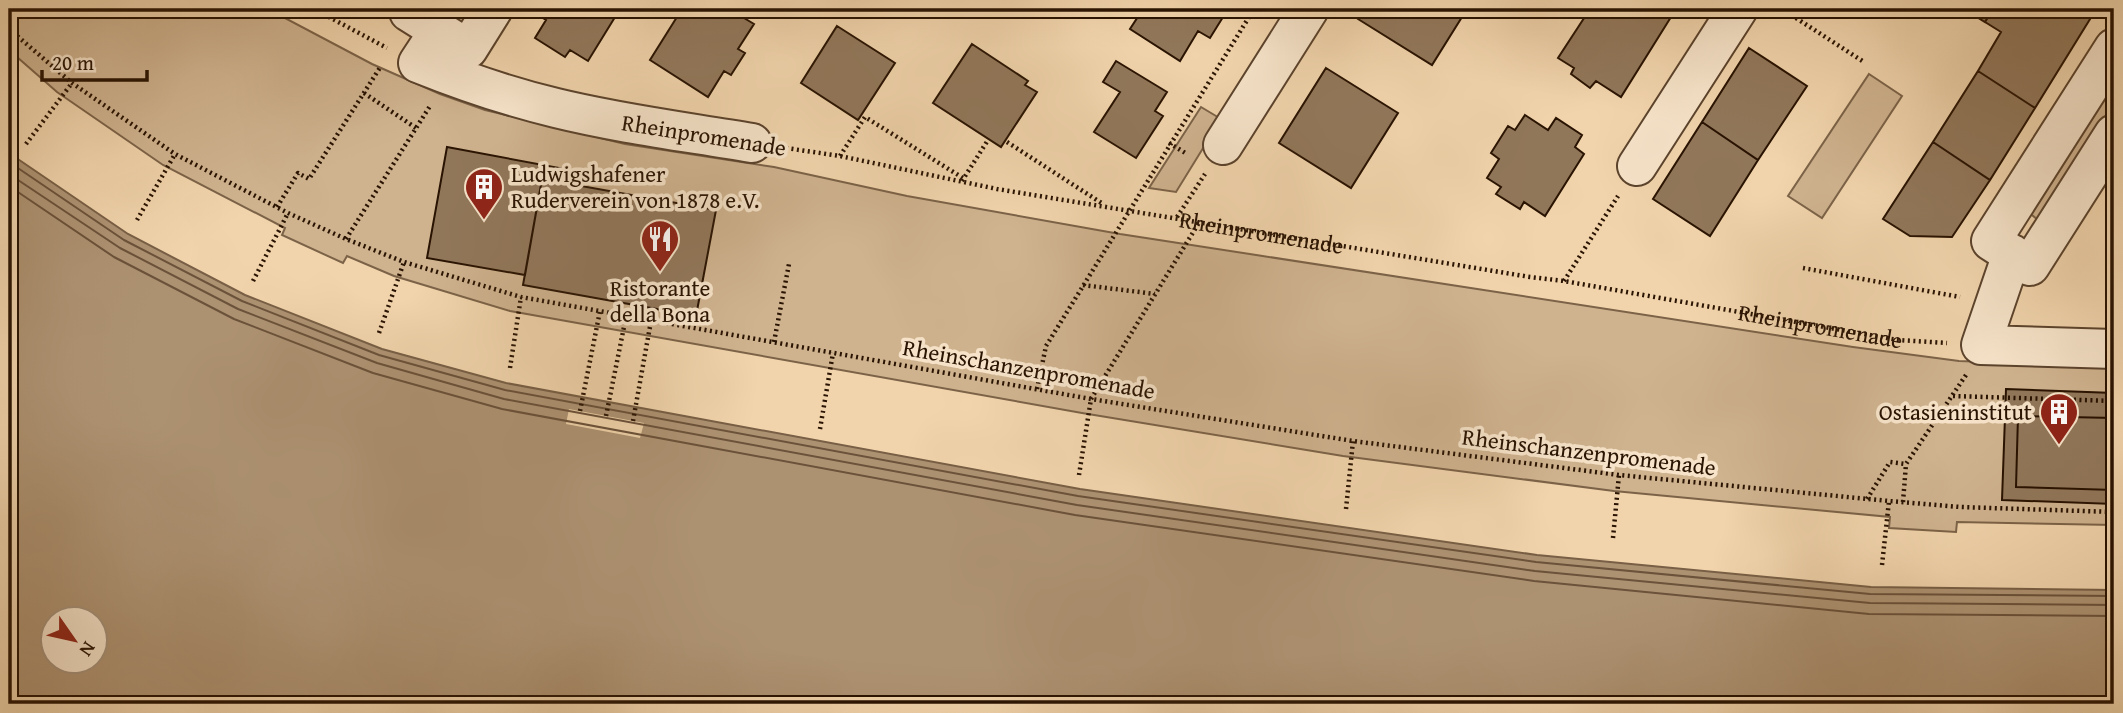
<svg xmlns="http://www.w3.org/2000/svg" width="2123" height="713" viewBox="0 0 2123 713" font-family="'Gentium Book Plus',serif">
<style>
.green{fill:#cfb38f;stroke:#7c6348;stroke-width:2}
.water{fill:#ad9272;stroke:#785f45;stroke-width:2;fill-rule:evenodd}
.pier{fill:#f1d4ac}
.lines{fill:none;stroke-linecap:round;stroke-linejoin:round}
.shore{stroke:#6b523a;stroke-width:2}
.building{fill:#91775a;stroke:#291302;stroke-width:2}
.minor-casing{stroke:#5b432c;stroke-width:42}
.path{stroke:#291302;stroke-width:4.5;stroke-dasharray:2 3.5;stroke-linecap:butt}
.minor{stroke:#f6e3c9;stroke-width:38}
.labels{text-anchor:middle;stroke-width:7;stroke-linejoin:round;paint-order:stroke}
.street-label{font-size:23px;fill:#291302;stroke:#f6e3c9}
.poi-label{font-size:23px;fill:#291302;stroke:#f6e3c9;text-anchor:start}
</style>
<rect width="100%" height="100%" fill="#f1d4ac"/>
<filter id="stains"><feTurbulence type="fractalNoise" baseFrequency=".00286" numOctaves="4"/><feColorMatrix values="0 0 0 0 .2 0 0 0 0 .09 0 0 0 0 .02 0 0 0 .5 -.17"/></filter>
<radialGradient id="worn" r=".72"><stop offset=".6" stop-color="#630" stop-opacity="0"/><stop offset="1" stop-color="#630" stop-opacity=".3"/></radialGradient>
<path class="green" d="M 9,9 L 268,9 L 372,64 L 440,94 L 485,110 L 625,144 L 774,167 L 907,196 L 1120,234 L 1853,347 L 1959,361 L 2114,366 L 2114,525 L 1957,522 L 1956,532 L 1889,528 L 1890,517 L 1614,491 L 1343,456 L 1082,413 L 510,311 L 394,276 L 347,256 L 343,263 L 282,235 L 285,228 L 163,165 L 57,92 L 9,50 Z
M 2114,65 L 2114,119 L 2037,219 L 2028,212 Z
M 1869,74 L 1902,96 L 1822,218 L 1788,196 Z
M 1201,107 L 1221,119 L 1176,192 L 1149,188 Z"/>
<path class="water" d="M 9,153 L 128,234 L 245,295 L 382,349 L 506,383 L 1080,489 L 1537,555 L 1871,587 L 2114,590 L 2114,704 L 9,704 ZM 52,618 L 94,618 L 94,660 L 52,660 Z"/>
<path class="pier" d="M 569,409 L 644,423 L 640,438 L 566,424 Z"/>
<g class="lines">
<path class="shore" d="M 9,162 L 124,240 L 242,301 L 379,355 L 505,390 L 1078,496 L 1536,562 L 1870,594 L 2114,596
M 9,174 L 120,248 L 238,309 L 377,363 L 504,399 L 1077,505 L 1535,571 L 1870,603 L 2114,605
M 9,186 L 114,257 L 234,319 L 373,373 L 502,409 L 1075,515 L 1534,581 L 1869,614 L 2114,616"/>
</g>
<path class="building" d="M 542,9 L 620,9 L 588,61 L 570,50 L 565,57 L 535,38 L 546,20 L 538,15 Z
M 682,9 L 729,9 L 754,24 L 738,49 L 745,53 L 731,75 L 724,71 L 708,97 L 650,60 Z
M 1143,9 L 1228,9 L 1210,38 L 1198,31 L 1180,61 L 1130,29 Z
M 1364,9 L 1467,9 L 1432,65 L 1358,19 Z
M 1590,9 L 1676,9 L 1621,97 L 1596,81 L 1590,88 L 1571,74 L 1574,68 L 1558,58 Z
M 1964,9 L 1993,9 L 1985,22 Z
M 1993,9 L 2092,9 L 2095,11 L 2035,108 L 1978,71 L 2001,32 L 1985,22 Z
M 837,26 L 895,63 L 858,120 L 801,83 Z
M 972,44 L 1028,81 L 1025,85 L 1037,92 L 1001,147 L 933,103 Z
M 1749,48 L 1807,86 L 1758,160 L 1702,122 Z
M 1116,61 L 1167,92 L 1155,111 L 1163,116 L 1136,158 L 1094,132 L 1120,92 L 1103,82 Z
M 1326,68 L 1398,113 L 1351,188 L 1279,143 Z
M 1978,71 L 2035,108 L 1990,180 L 1933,142 Z
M 1525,115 L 1548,130 L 1556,118 L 1582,135 L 1575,147 L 1584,154 L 1545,216 L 1524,202 L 1520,209 L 1496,194 L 1501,187 L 1487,178 L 1499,159 L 1491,153 L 1508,126 L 1515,130 Z
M 1702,122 L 1758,160 L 1710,236 L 1653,199 Z
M 1933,142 L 1990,180 L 1952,237 L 1910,236 L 1883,219 Z
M 447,147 L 570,170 L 568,184 L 542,179 L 525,275 L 427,258 Z
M 542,179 L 716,210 L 696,316 L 523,285 Z
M 2006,389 L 2114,393 L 2114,504 L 2002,500 Z
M 2018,416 L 2114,418 L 2114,490 L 2016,487 Z"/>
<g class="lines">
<defs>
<path id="minor" d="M 412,9 L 409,12 L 468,49 L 493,9
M 439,31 L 418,63 C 463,81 510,97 556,108 C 621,124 687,132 752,143
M 2114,48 L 1991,241 L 2030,266 L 2114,134
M 1223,145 L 1309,9
M 1637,166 L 1738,9
M 2012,254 L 1981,345 L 2114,349"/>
</defs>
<use href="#minor" class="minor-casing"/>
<g class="path">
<path d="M 314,9 L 387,48"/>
<path d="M 1782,9 L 1864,62"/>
<path d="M 9,29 L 72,83 L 175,154 L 288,213 L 346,239 L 404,262 L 521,297 L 1091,399 L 1353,441 L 1619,475 L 1889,501 L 1960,507 L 2114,512"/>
<path d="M 364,93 L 416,128"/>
<path d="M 1007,142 L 1103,204"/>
<path d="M 1169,143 L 1187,154"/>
<path d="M 26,144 L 72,83"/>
<path id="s1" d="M 786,148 L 840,156 L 997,189 L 1530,277 L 1564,281 L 1898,340 L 1947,343"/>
<path d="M 840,156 L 865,117 L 963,178"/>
<path d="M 962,181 L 988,140"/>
<path d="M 277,207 L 298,173 L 309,179 L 381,66"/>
<path d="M 1177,217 L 1205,174"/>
<path d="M 137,220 L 175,154"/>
<path d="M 346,239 L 430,106"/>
<path d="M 1803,268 L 1960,297"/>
<path d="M 253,281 L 288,213"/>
<path d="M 1564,281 L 1618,196"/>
<path d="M 1083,285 L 1155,294"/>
<path d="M 379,333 L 404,262"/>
<path d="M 774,342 L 789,264"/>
<path d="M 510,368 L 521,297"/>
<path d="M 1037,389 L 1046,346 L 1254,9"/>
<path d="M 1953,396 L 2114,401"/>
<path d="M 580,411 L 600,311"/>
<path d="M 606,416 L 626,317"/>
<path d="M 633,421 L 651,321"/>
<path d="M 820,429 L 833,353"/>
<path d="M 1079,475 L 1091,399 L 1200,221"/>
<path d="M 1867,499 L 1890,462 L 1906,464 L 1966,375"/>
<path d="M 1903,502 L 1906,464"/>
<path d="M 1346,509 L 1353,441"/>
<path d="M 1613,538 L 1619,475"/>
<path d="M 1882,565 L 1889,501"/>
</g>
<use href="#minor" class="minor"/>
</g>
<defs>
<symbol id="building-pin" viewBox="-11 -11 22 30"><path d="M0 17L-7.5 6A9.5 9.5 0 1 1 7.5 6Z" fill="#8f2418" stroke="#f6e3c9"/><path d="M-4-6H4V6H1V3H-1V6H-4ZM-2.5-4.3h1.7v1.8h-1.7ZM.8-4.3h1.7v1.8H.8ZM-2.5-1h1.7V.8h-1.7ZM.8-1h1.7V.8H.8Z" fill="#fff"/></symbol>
<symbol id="restaurant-pin" viewBox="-11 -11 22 30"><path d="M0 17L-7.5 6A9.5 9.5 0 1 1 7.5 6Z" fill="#8f2418" stroke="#f6e3c9"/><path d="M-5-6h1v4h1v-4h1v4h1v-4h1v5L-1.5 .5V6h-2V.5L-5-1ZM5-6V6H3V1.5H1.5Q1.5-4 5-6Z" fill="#fff"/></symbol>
</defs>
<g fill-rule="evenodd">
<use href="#building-pin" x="462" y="165" width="44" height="60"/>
<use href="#restaurant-pin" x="638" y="217" width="44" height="60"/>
<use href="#building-pin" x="2037" y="390" width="44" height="60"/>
</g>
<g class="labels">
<g class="street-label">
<text transform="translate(704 135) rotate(9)" y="8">Rheinpromenade</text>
<text dy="8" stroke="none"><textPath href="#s1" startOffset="483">Rheinpromenade</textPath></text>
<text dy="8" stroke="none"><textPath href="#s1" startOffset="1050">Rheinpromenade</textPath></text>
<text transform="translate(1029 369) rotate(10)" y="8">Rheinschanzenpromenade</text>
<text transform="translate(1589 452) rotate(7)" y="8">Rheinschanzenpromenade</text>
</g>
<g class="poi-label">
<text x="511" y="182">Ludwigshafener<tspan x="511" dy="26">Ruderverein von 1878 e.V.</tspan></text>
<text x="660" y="296" text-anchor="middle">Ristorante<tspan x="660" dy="26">della Bona</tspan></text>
<text x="2032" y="420" text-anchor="end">Ostasieninstitut</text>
</g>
</g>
<rect width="2123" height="713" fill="none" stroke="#f1d4ac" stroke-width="35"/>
<rect x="10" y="10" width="2102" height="692" fill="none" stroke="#291302" stroke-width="3.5"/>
<rect x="18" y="18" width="2088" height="678" fill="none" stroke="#291302" stroke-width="2"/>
<g transform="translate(74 640) rotate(124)"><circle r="33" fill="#f6e3c9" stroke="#a49079" stroke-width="2"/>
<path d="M0-5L12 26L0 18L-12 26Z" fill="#8f2418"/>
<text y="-10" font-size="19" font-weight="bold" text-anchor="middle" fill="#291302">N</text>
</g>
<path d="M42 70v10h105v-10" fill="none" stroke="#291302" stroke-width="3.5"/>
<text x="52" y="70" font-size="21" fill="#291302" stroke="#f6e3c9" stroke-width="5" paint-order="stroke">20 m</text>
<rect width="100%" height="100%" filter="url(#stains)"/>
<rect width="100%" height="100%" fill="url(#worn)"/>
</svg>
